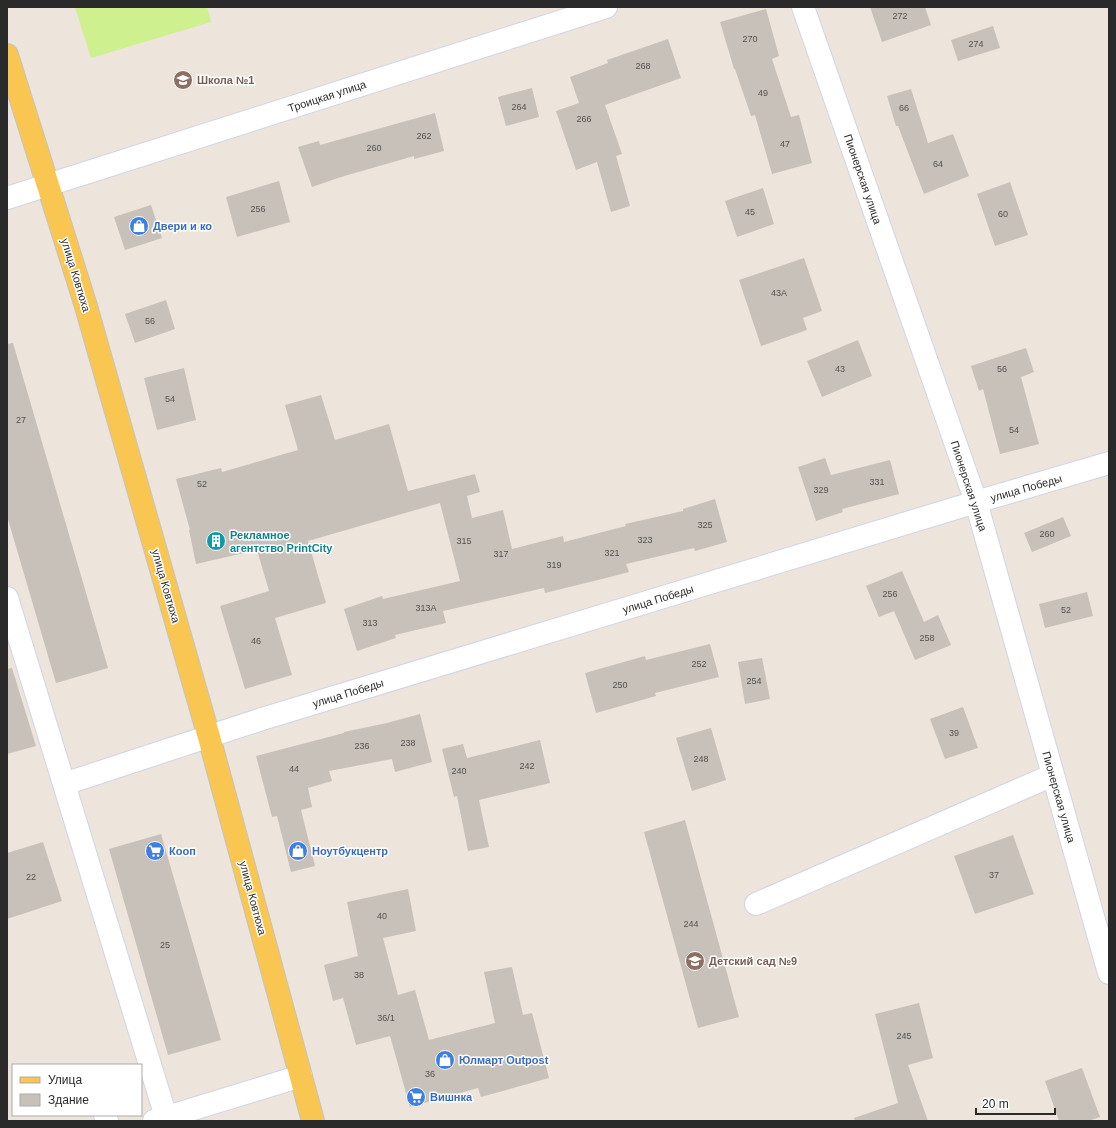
<svg xmlns="http://www.w3.org/2000/svg" width="1116" height="1128" viewBox="0 0 1116 1128" font-family="Helvetica,sans-serif">
<style>
.pitch{fill:#cef08e}
.building{fill:#c8c1ba}
.lines{fill:none;stroke-linecap:round;stroke-linejoin:round}
.minor-casing{stroke:#d0d5e4;stroke-width:24}
.major-casing{stroke:#c3c3c3;stroke-width:24}
.minor{stroke:#fff;stroke-width:22}
.major{stroke:#fac652;stroke-width:22}
.labels{text-anchor:middle;stroke-width:3;stroke-linejoin:round;paint-order:stroke}
.number-label{font-size:9px;fill:#52504e}
.education-label{font-size:11px;font-weight:bold;fill:#785e54;stroke:#fff;text-anchor:start}
.street-label{font-size:11px;fill:#2a2a2a;stroke:#fff}
.shop-label{font-size:11px;font-weight:bold;fill:#366cbe;stroke:#fff;text-anchor:start}
.culture-label{font-size:11px;font-weight:bold;fill:#0d838f;stroke:#fff;text-anchor:start}
</style>
<rect width="100%" height="100%" fill="#ede4db"/>
<path class="pitch" d="M 75,7 L 207,7 L 211,22 L 91,58 Z"/>
<path class="building" d="M 870,7 L 925,7 L 931,25 L 882,42 Z
M 766,9 L 779,56 L 772,59 L 791,117 L 799,115 L 812,163 L 772,174 L 755,115 L 751,116 L 735,69 L 734,69 L 720,22 Z
M 993,26 L 1000,48 L 958,61 L 951,40 Z
M 668,39 L 681,78 L 605,105 L 622,154 L 616,156 L 630,206 L 611,212 L 597,162 L 576,170 L 556,111 L 579,103 L 570,77 L 608,63 L 607,60 Z
M 532,88 L 539,117 L 506,126 L 498,97 Z
M 911,89 L 928,143 L 953,134 L 969,176 L 924,194 L 898,126 L 896,126 L 887,96 Z
M 435,113 L 444,151 L 414,159 L 414,156 L 341,177 L 312,187 L 298,147 L 319,141 L 320,145 Z
M 279,181 L 290,222 L 237,237 L 226,197 Z
M 1010,182 L 1028,235 L 995,246 L 977,194 Z
M 763,188 L 774,224 L 737,237 L 725,201 Z
M 151,205 L 162,238 L 125,250 L 114,217 Z
M 804,258 L 822,311 L 803,318 L 807,330 L 761,346 L 739,280 Z
M 166,300 L 175,329 L 135,343 L 125,314 Z
M 858,340 L 872,376 L 822,397 L 807,361 Z
M 13,343 L 108,668 L 56,683 L 7,516 L 7,344 Z
M 1026,348 L 1034,372 L 1021,377 L 1039,444 L 1000,454 L 983,389 L 979,391 L 971,366 Z
M 184,368 L 196,420 L 157,430 L 144,378 Z
M 321,395 L 335,440 L 389,424 L 408,491 L 475,474 L 480,492 L 467,496 L 472,518 L 503,510 L 512,549 L 563,536 L 564,542 L 626,526 L 625,524 L 683,511 L 683,509 L 715,499 L 727,542 L 695,551 L 694,548 L 626,564 L 629,572 L 606,578 L 545,593 L 544,588 L 443,611 L 446,623 L 395,635 L 396,638 L 357,651 L 344,609 L 382,596 L 383,599 L 460,581 L 440,503 L 308,541 L 326,603 L 275,618 L 292,675 L 245,689 L 220,606 L 269,591 L 257,550 L 196,564 L 189,530 L 190,530 L 176,479 L 221,468 L 222,472 L 298,450 L 285,405 Z
M 825,458 L 831,475 L 890,460 L 899,494 L 842,509 L 843,512 L 816,521 L 798,467 Z
M 1063,517 L 1071,536 L 1032,552 L 1024,533 Z
M 902,571 L 924,622 L 938,615 L 951,645 L 915,660 L 894,611 L 879,617 L 866,586 Z
M 1087,592 L 1093,616 L 1045,628 L 1039,604 Z
M 710,644 L 719,677 L 655,693 L 656,696 L 596,713 L 585,673 L 645,656 L 646,660 Z
M 762,658 L 770,699 L 745,704 L 738,662 Z
M 12,668 L 36,746 L 7,754 L 7,669 Z
M 963,707 L 978,748 L 945,759 L 930,719 Z
M 420,714 L 432,762 L 395,772 L 392,759 L 329,771 L 332,781 L 308,788 L 312,807 L 301,810 L 315,866 L 291,872 L 277,816 L 272,817 L 256,756 L 344,733 L 344,732 L 387,723 Z
M 711,728 L 726,780 L 692,791 L 676,738 Z
M 540,740 L 550,783 L 479,800 L 489,847 L 468,851 L 457,796 L 454,797 L 442,749 L 463,744 L 467,758 Z
M 685,820 L 739,1017 L 698,1028 L 644,832 Z
M 161,834 L 221,1040 L 168,1055 L 109,849 Z
M 1013,835 L 1034,894 L 975,914 L 954,856 Z
M 43,842 L 62,901 L 7,919 L 7,853 Z
M 408,889 L 416,931 L 383,938 L 398,995 L 415,990 L 429,1040 L 495,1023 L 484,972 L 512,967 L 523,1015 L 532,1013 L 549,1078 L 481,1097 L 478,1088 L 410,1107 L 390,1036 L 356,1045 L 343,998 L 333,1001 L 324,965 L 358,956 L 347,902 Z
M 919,1003 L 933,1058 L 908,1065 L 928,1121 L 855,1121 L 854,1118 L 898,1103 L 875,1014 Z
M 1082,1068 L 1100,1117 L 1088,1121 L 1059,1121 L 1045,1081 Z"/>
<g class="lines">
<defs>
<path id="minor" d="M 803,7 L 976,502 L 1109,973
M 7,198 L 606,7
M 7,598 L 64,784 L 262,719 L 976,502 L 1109,463
M 64,784 L 166,1117
M 756,904 L 1053,775
M 105,1115 L 107,1121
M 154,1121 L 301,1076"/>
<path id="major" d="M 7,55 L 85,303 L 209,737 L 313,1121"/>
</defs>
<use href="#minor" class="minor-casing"/>
<use href="#major" class="major-casing"/>
<use href="#minor" class="minor"/>
<use href="#major" class="major"/>
</g>
<defs>
<symbol id="school-disc" viewBox="-11 -11 22 22"><circle r="9.5" fill="#8d6e63" stroke="#fff"/><path d="M0-5L7-2L0 1L-7-2ZM-4 1L0 2.5L4 1V4Q0 6-4 4Z" fill="#fff"/></symbol>
<symbol id="shop-disc" viewBox="-11 -11 22 22"><circle r="9.5" fill="#3f7fe0" stroke="#fff"/><path d="M-5-2.5h2.3a2.7 3.5 0 0 1 5.4 0H5L5.5 6h-11ZM-1.5-2.5h3a1.5 2.3 0 0 0-3 0Z" fill="#fff"/></symbol>
<symbol id="building-disc" viewBox="-11 -11 22 22"><circle r="9.5" fill="#0f9aa8" stroke="#fff"/><path d="M-4-6H4V6H1V3H-1V6H-4ZM-2.5-4.3h1.7v1.8h-1.7ZM.8-4.3h1.7v1.8H.8ZM-2.5-1h1.7V.8h-1.7ZM.8-1h1.7V.8H.8Z" fill="#fff"/></symbol>
<symbol id="supermarket-disc" viewBox="-11 -11 22 22"><circle r="9.5" fill="#3f7fe0" stroke="#fff"/><path d="M-6-5.5h2.5l.6 2H6L4.5 2H-2.5L-4.4-4H-6ZM-1.5 3.2a1.3 1.3 0 1 0 .1 0ZM3 3.2a1.3 1.3 0 1 0 .1 0Z" fill="#fff"/></symbol>
</defs>
<g fill-rule="evenodd">
<use href="#school-disc" x="172" y="69" width="22" height="22"/>
<use href="#shop-disc" x="128" y="215" width="22" height="22"/>
<use href="#building-disc" x="205" y="530" width="22" height="22"/>
<use href="#supermarket-disc" x="144" y="840" width="22" height="22"/>
<use href="#shop-disc" x="287" y="840" width="22" height="22"/>
<use href="#school-disc" x="684" y="950" width="22" height="22"/>
<use href="#shop-disc" x="434" y="1049" width="22" height="22"/>
<use href="#supermarket-disc" x="405" y="1086" width="22" height="22"/>
</g>
<g class="labels">
<g class="number-label">
<text x="900" y="19">272</text>
<text x="750" y="42">270</text>
<text x="976" y="47">274</text>
<text x="643" y="69">268</text>
<text x="763" y="96">49</text>
<text x="519" y="110">264</text>
<text x="904" y="111">66</text>
<text x="584" y="122">266</text>
<text x="424" y="139">262</text>
<text x="785" y="147">47</text>
<text x="374" y="151">260</text>
<text x="938" y="167">64</text>
<text x="258" y="212">256</text>
<text x="750" y="215">45</text>
<text x="1003" y="217">60</text>
<text x="779" y="296">43А</text>
<text x="150" y="324">56</text>
<text x="840" y="372">43</text>
<text x="1002" y="372">56</text>
<text x="170" y="402">54</text>
<text x="21" y="423">27</text>
<text x="1014" y="433">54</text>
<text x="877" y="485">331</text>
<text x="202" y="487">52</text>
<text x="821" y="493">329</text>
<text x="705" y="528">325</text>
<text x="1047" y="537">260</text>
<text x="645" y="543">323</text>
<text x="464" y="544">315</text>
<text x="612" y="556">321</text>
<text x="501" y="557">317</text>
<text x="554" y="568">319</text>
<text x="890" y="597">256</text>
<text x="426" y="611">313А</text>
<text x="1066" y="613">52</text>
<text x="370" y="626">313</text>
<text x="927" y="641">258</text>
<text x="256" y="644">46</text>
<text x="699" y="667">252</text>
<text x="754" y="684">254</text>
<text x="620" y="688">250</text>
<text x="954" y="736">39</text>
<text x="408" y="746">238</text>
<text x="362" y="749">236</text>
<text x="701" y="762">248</text>
<text x="527" y="769">242</text>
<text x="294" y="772">44</text>
<text x="459" y="774">240</text>
<text x="994" y="878">37</text>
<text x="31" y="880">22</text>
<text x="382" y="919">40</text>
<text x="691" y="927">244</text>
<text x="165" y="948">25</text>
<text x="359" y="978">38</text>
<text x="386" y="1021">36/1</text>
<text x="904" y="1039">245</text>
<text x="430" y="1077">36</text>
</g>
<g class="education-label">
<text x="197" y="84">Школа №1</text>
<text x="709" y="965">Детский сад №9</text>
</g>
<g class="street-label">
<text transform="translate(327 96) rotate(-18)" y="4">Троицкая улица</text>
<text transform="translate(863 179) rotate(71)" y="4">Пионерская улица</text>
<text transform="translate(76 275) rotate(73)" y="4">улица Ковтюха</text>
<text transform="translate(969 486) rotate(72)" y="4">Пионерская улица</text>
<text transform="translate(1026 488) rotate(-16)" y="4">улица Победы</text>
<text transform="translate(166 586) rotate(74)" y="4">улица Ковтюха</text>
<text transform="translate(658 599) rotate(-17)" y="4">улица Победы</text>
<text transform="translate(348 693) rotate(-17)" y="4">улица Победы</text>
<text transform="translate(1059 797) rotate(74)" y="4">Пионерская улица</text>
<text transform="translate(253 898) rotate(75)" y="4">улица Ковтюха</text>
</g>
<g class="shop-label">
<text x="153" y="230">Двери и ко</text>
<text x="169" y="855">Кооп</text>
<text x="312" y="855">Ноутбукцентр</text>
<text x="459" y="1064">Юлмарт Outpost</text>
<text x="430" y="1101">Вишнка</text>
</g>
<g class="culture-label">
<text x="230" y="539">Рекламное<tspan x="230" dy="13">агентство PrintCity</tspan></text>
</g>
</g>
<rect width="1116" height="1128" fill="none" stroke="#2a2a2a" stroke-width="16"/>
<rect x="12" y="1064" width="130" height="52" fill="#ffffff" stroke="#aaaaaa"/>
<rect x="20" y="1077" width="20" height="6" fill="#fac652" stroke="#aaaaaa"/>
<text x="48" y="1084" font-size="12" fill="#2a2a2a">Улица</text>
<rect x="20" y="1094" width="20" height="12" fill="#c8c1ba" stroke="#aaaaaa"/>
<text x="48" y="1104" font-size="12" fill="#2a2a2a">Здание</text>
<path d="M976 1108v6h79v-6" fill="none" stroke="#2a2a2a" stroke-width="2"/>
<text x="982" y="1108" font-size="12" fill="#2a2a2a" stroke="#ffffff" stroke-width="3" paint-order="stroke">20 m</text>
</svg>
